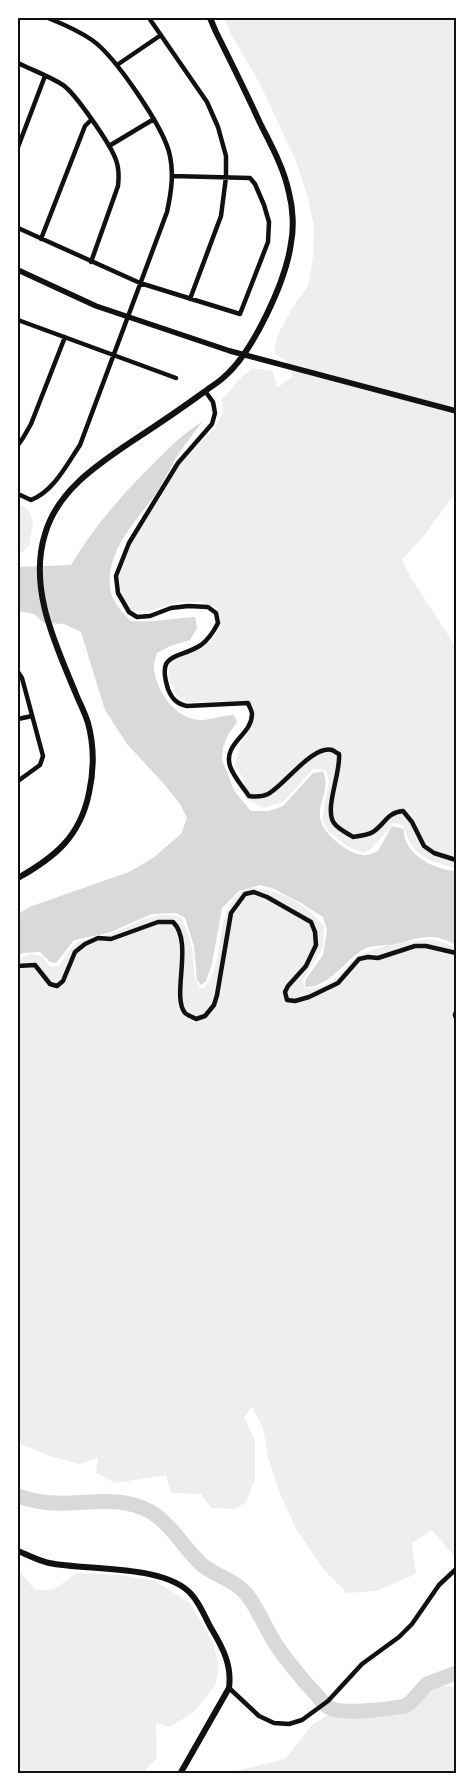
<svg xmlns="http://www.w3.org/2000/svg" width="474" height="1791" viewBox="0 0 474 1791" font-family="'Exo 2',sans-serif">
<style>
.green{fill:#eee}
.water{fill:#d9d9d9}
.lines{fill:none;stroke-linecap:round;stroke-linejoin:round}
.river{stroke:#d9d9d9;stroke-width:15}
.minor{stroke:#111;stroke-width:4.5}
.tertiary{stroke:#111;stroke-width:5.5}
.secondary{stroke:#111;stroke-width:6}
.neatline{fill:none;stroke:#111;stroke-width:2}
</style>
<rect width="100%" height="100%" fill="#fff"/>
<path class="green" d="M 224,18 L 456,18 L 456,492 L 426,533 L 402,560 L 411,578 L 456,647 L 456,868 C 428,861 411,856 404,826 L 394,823 L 371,849 L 363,853 L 347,846 L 328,831 L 322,819 L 329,780 L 325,770 L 313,769 L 283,802 L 263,808 L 245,798 L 244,780 L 235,765 L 241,744 L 252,725 L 253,714 L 247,701 L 186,702 L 177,695 L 168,679 L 170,662 C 187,653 217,646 220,623 C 221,619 218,612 216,607 L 202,602 L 178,602 L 147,612 L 129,610 L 121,593 L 119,577 L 132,542 L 181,462 L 214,429 L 223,413 L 222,399 L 243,376 L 253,368 L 273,371 L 277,388 L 293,376 L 285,360 L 274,353 L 277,336 L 292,308 L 308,286 L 313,257 L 314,227 L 308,198 L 296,161 L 261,86 L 231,34 Z
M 18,503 L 28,509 L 33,522 L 29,546 L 22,552 L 18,553 Z
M 250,888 C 280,889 306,903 324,927 L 323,947 L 315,961 L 303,979 L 304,988 C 316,990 330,984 339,975 C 346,969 350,961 358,956 C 371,948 420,937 434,940 C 442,941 449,945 456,947 L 456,1558 L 432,1530 L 412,1543 L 416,1574 L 376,1591 L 347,1593 L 324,1570 L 296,1529 L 279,1491 L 268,1457 L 263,1428 L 252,1407 L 244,1418 L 255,1440 L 255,1479 L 246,1502 L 235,1509 L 211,1508 L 201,1494 L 171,1493 L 166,1475 L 115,1483 L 96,1473 L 98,1458 L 79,1464 L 50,1456 L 20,1444 L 18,1450 L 18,959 L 32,954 L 42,956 L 49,966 L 58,966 C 65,960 68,950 74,945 C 83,937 97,939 107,935 C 134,927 151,908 181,917 C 186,928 191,940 193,952 C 195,967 191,977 202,989 C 226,973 213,915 239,893 C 242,891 247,889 250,888 Z
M 18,1569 L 35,1590 L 53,1590 L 77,1573 L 120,1575 L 155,1581 L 190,1603 L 213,1643 L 219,1666 L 215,1686 L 194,1712 L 170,1727 L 156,1723 L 157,1758 L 143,1773 L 18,1773 Z
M 443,1686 L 456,1687 L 456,1773 L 234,1773 L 239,1770 L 285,1759 L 312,1725 L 329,1714 L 346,1715 L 401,1711 L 411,1706 L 424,1692 Z"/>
<path class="water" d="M 203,421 C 194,433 184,445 176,458 C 169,470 163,483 155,495 C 136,521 107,550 110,586 C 111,601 121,611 131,621 C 154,623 173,618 195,617 L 197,628 L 190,640 L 170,646 L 157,653 C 156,658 153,663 154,668 C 156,691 175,718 199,720 C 206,721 224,715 234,715 L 237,722 L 228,735 L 223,747 L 222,760 L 235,792 L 251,811 L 269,811 L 283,806 L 313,773 L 323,771 C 331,789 318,801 320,818 C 322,833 348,854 363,855 C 367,856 373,853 378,851 L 392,826 L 404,829 C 404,832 404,838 406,841 C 413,859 438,870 456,871 L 456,945 C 450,942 442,938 434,937 C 418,936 404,943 389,945 C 380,946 370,945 362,950 C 345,961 328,988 305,987 L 306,979 L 323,955 L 327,930 L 323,917 L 301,903 L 272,888 L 260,885 L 239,891 L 222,908 L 212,964 L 206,981 L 201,985 L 197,980 L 194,946 L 185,918 L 176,913 L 152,914 L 108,933 L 74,940 L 56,963 L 50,962 L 40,952 L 23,953 L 18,956 L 18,914 L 32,906 L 129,872 L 153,858 L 181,834 L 187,818 L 180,804 L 164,784 L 127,744 L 105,710 L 81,632 L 64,624 L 44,623 L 34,614 L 18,611 L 18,567 L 71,565 C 93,528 120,497 151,466 C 168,449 182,434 203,421 Z"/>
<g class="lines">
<path class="river" d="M 18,1496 C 34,1502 52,1504 70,1503 C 98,1502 125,1497 151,1512 C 171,1524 184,1548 201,1564 C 215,1576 236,1580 248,1596 C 259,1611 266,1629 276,1645 C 288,1662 300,1677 314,1692 C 319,1697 324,1705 330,1708 C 345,1715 389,1709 405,1706 L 411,1702 L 427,1684 L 456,1673"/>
<path class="minor" d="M 149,18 L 207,102 L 218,127 L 226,156 L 226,177 L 221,216 L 190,299
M 18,63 C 32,70 49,76 63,85 C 75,93 111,145 116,160 C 119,168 119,177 118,186 L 91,262
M 117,65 L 161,35
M 109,146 L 154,119
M 18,147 L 45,76
M 18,228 L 140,283 L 240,314 L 268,242 L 269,222 L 264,205 L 255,184 L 250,178 L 172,176
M 41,239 L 85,126 L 91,120
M 18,320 L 176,378
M 205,391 L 213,402 L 215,413 L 212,424 L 178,463 L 129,543 L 116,576 L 118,593 L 129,612 L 137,617 L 150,616 L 171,608 L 188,606 L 208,607 L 216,613 L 218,623 C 214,631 209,639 201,645 C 178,660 156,651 168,689 C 172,699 177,704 187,706 L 248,703 C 249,706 252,711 252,714 C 252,735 223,743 230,766 C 233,776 243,787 249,796 C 256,797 262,797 268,794 C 285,785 312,745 332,750 C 335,751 336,753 339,754 C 341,773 324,809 334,823 C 338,829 347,833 353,837 C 360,836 368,835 373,832 C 386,823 386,813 403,811 L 412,822 L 424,846 L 434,853 L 456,860
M 18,445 L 23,438 L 31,424 L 65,337
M 18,494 L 31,500 C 54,491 67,464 80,445 L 167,212 C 171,193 174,175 170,156 C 165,129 115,56 92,40 C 79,31 63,24 48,18
M 18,672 L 22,678 L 43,756 L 40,765 L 18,781
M 18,719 L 32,716
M 18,966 L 35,965 L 50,984 L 57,986 L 63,981 L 75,952 L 85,944 L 98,938 L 111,939 L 158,922 L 173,922 C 194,942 171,996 185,1013 C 187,1015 193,1017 196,1019 L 205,1016 L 214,1005 L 217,995 L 231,913 L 245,894 L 254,892 L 267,897 L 311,922 L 315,932 L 316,945 L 306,966 L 288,986 L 285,992 L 287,1000 L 295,1001 L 309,997 L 338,983 L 359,959 L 368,957 L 378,958 L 415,946 L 426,946 L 456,953
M 456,1012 L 455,1015 L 456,1018
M 229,1688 L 259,1716 L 274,1723 L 289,1724 L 302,1720 L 328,1701 L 362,1664 L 399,1637 L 412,1624 L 439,1585 L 456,1569"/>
<path class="tertiary" d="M 18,270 L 96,306 L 230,351 L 456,411"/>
<path class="secondary" d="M 18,878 C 55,857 80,837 89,793 C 94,770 94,745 88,723 C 85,713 80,704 76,694 C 56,645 28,589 45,534 C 58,489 100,463 137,438 C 160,423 182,408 204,392 C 210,387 218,383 224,377 C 253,352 286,281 291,243 C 294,228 293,208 289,193 C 284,168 271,145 260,123 C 246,92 231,62 216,32 L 210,18
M 18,1551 C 28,1555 39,1561 49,1563 C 88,1571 166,1564 192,1595 C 200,1604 205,1617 211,1628 C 223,1648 232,1665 229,1688 L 180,1774"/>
</g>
<rect width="474" height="1791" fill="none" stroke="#ffffff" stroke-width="38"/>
<rect x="19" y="19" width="436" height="1753" class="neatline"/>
</svg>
